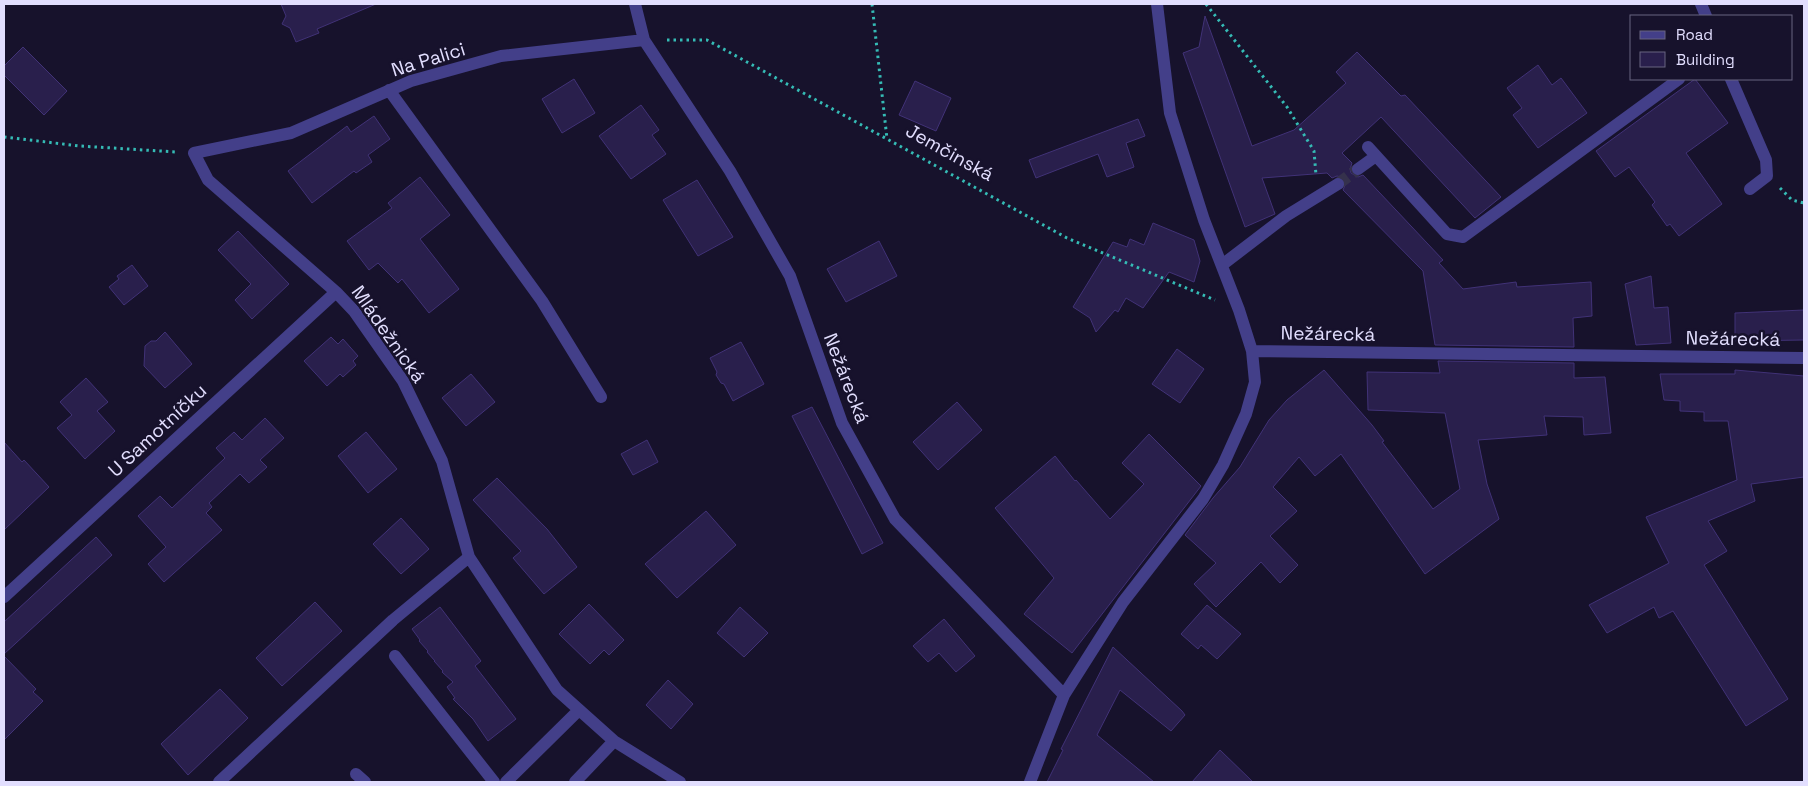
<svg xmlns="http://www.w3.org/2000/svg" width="1808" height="786" viewBox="0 0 1808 786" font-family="'Space Grotesk',sans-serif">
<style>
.building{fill:#291f4c;stroke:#413277}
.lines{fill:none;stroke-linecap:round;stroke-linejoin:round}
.minor-tunnel{stroke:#35314c;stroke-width:12;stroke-dasharray:12 6;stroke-linecap:butt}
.path{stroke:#35bbb5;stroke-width:3;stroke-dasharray:2.5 4;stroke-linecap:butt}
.minor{stroke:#433f89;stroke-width:12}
.labels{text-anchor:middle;stroke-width:5;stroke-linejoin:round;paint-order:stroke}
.street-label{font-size:19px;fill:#e2defe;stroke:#17122c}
</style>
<rect width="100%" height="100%" fill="#17122c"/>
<path class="building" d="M 281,4 L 376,4 L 317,29 L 319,33 L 296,42 L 290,28 L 282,24 L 286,16 Z
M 1205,16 L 1252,146 L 1294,130 L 1346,83 L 1336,72 L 1357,52 L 1401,96 L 1405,95 L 1501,197 L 1475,218 L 1381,117 L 1342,153 L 1352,163 L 1350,169 L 1351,173 L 1358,177 L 1363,175 L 1443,260 L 1439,263 L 1463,289 L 1516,282 L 1517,287 L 1591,282 L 1592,316 L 1573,318 L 1574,347 L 1435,345 L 1423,271 L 1343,190 L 1346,183 L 1341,177 L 1337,176 L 1332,178 L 1327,173 L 1262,178 L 1275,214 L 1245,227 L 1183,53 L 1199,47 Z
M 23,47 L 67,91 L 44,115 L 4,75 L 4,66 Z
M 1538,65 L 1552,85 L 1561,78 L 1587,113 L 1538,148 L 1513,115 L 1522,108 L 1507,88 Z
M 574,79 L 595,113 L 562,133 L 542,99 Z
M 1695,79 L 1728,123 L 1686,153 L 1722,204 L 1679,236 L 1670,224 L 1667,226 L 1652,205 L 1655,202 L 1629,167 L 1615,177 L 1596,151 Z
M 915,81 L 951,98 L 936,131 L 899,115 Z
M 641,105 L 659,130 L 652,135 L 666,154 L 631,179 L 599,136 Z
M 374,116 L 390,139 L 368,155 L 372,162 L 356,173 L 354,171 L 312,203 L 288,171 L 347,126 L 351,132 Z
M 1138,119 L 1145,136 L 1126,143 L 1134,167 L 1107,177 L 1098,154 L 1036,178 L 1029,160 Z
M 420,177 L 450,215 L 420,239 L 459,289 L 429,313 L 402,279 L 398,283 L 378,263 L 369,270 L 347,241 L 392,208 L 388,203 Z
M 697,180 L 733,237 L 698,256 L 663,200 Z
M 1153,223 L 1194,240 L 1200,261 L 1194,282 L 1169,272 L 1143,308 L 1126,298 L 1118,312 L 1115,310 L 1096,332 L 1090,318 L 1073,307 L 1113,242 L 1127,247 L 1130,239 L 1144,245 Z
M 238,231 L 289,284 L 252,319 L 235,300 L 251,284 L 218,250 Z
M 879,241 L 897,276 L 846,302 L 827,269 Z
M 132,265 L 148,286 L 124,305 L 109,287 L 119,279 L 117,276 Z
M 1651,276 L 1654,308 L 1668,307 L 1671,343 L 1636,345 L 1625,284 Z
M 1804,310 L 1804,340 L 1735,341 L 1735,313 Z
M 165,332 L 192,364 L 165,388 L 144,366 L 145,346 L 151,341 L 156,341 Z
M 331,337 L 338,344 L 343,339 L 358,356 L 353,361 L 356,365 L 343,377 L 340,374 L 327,386 L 304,361 Z
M 741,342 L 764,384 L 733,401 L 724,384 L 721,383 L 716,375 L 717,372 L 710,358 Z
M 1177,349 L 1204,369 L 1180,403 L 1152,384 Z
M 1438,361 L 1574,363 L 1574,378 L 1605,377 L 1611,433 L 1584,435 L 1583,417 L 1544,416 L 1547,435 L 1478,440 L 1487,484 L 1499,519 L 1425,574 L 1341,454 L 1315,476 L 1299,457 L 1273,487 L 1297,511 L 1270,536 L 1298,565 L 1280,583 L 1261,562 L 1216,607 L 1194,584 L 1216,563 L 1185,535 L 1213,498 L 1240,467 L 1269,420 L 1287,400 L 1324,370 L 1372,425 L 1384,441 L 1382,442 L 1433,509 L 1460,489 L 1445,413 L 1368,410 L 1367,372 L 1440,373 Z
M 1735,370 L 1804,376 L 1804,477 L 1751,484 L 1755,501 L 1708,521 L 1727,551 L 1704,565 L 1788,699 L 1746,726 L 1673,611 L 1659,618 L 1654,607 L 1607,633 L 1589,605 L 1669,563 L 1646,517 L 1737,480 L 1728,421 L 1704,421 L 1704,412 L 1680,411 L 1680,401 L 1664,400 L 1660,374 L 1735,374 Z
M 471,374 L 495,402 L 466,426 L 442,398 Z
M 86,378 L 108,402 L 97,411 L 115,431 L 85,459 L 57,428 L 72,415 L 60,402 Z
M 957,402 L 982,430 L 938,470 L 913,442 Z
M 812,407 L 883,543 L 862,554 L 792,416 Z
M 265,418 L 284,438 L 260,460 L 267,467 L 249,483 L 240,474 L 209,503 L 212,507 L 206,513 L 222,530 L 164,582 L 148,564 L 166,547 L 138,516 L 160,496 L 172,508 L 225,458 L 216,448 L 234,432 L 242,440 Z
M 366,432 L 397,469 L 368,493 L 338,456 Z
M 1149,434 L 1201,486 L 1072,653 L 1024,614 L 1054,578 L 995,508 L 1055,456 L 1075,481 L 1076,480 L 1110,519 L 1144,484 L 1122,463 Z
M 647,440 L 658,462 L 633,475 L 621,454 Z
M 4,442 L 22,462 L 24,460 L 49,487 L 4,530 Z
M 497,478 L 547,529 L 577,567 L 544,594 L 513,558 L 521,551 L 473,500 Z
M 706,511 L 736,545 L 677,598 L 645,564 Z
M 401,518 L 429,549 L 401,574 L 373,544 Z
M 96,537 L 112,555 L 4,654 L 4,622 Z
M 315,602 L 342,631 L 282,686 L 256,658 Z
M 589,604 L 624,640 L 609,655 L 604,650 L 590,664 L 559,634 Z
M 1207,605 L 1241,634 L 1217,659 L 1201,645 L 1198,649 L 1181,634 Z
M 440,607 L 481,661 L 475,666 L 516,719 L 488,741 L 473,719 L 453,699 L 455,698 L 447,687 L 453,682 L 442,672 L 443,671 L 434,661 L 435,661 L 427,652 L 428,651 L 419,641 L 420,640 L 412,629 Z
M 740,607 L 768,633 L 744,657 L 717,633 Z
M 944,619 L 975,656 L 956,672 L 939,653 L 928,662 L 913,646 Z
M 1113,647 L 1182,711 L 1185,715 L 1171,731 L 1120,690 L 1097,735 L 1154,782 L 1047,782 L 1063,750 L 1061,749 Z
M 4,656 L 36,689 L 33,692 L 43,701 L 4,740 Z
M 668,680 L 693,704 L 671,729 L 646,705 Z
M 220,689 L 248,718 L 188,775 L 161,744 Z
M 1220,750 L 1253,782 L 1192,782 Z"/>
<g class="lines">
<path class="minor-tunnel" d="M 1338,184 L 1358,169"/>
<path class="path" d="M 872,4 L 887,139
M 1206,4 L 1287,107 L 1314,151 L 1316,175
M 667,40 L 707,40 L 1067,238 L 1215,300
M 4,137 L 80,146 L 176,152
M 1780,188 L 1792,200 L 1804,203"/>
<path class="minor" d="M 635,4 L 644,40 L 730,171 L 790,276 L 842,423 L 895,519 L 1064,695
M 1701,4 L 1706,16
M 644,40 L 501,56 L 411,81 L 291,133 L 194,153 L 208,180 L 336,292 L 354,311 L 403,381 L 442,461 L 469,557 L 557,690 L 614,741 L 680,782
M 1731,79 L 1766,160 L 1767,176 L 1750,189
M 389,90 L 542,301 L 601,397
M 1368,147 L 1447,234 L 1463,237 L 1679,79
M 1358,169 L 1376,156
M 1222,265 L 1286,216 L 1338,184
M 1252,351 L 1804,358
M 4,597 L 336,292
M 395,656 L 494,782
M 356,774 L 365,782
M 219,782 L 393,620 L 469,557
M 506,782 L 579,710
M 575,782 L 614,741
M 1030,782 L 1064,695 L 1123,602 L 1203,499 L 1223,465 L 1246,414 L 1255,382 L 1252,351 L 1239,310 L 1204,220 L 1170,113 L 1157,4"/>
</g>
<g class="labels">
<g class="street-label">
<text transform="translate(428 59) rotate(-17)" y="7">Na Palici</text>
<text transform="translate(950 152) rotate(29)" y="7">Jemčinská</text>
<text transform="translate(1328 333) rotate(1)" y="7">Nežárecká</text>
<text transform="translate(389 334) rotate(55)" y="7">Mládežnická</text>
<text transform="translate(1733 338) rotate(1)" y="7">Nežárecká</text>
<text transform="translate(847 378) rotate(69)" y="7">Nežárecká</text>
<text transform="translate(157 430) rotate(-43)" y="7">U Samotníčku</text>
</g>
</g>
<rect width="1808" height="786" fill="none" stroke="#e2defe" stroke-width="10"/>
<rect x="1630" y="15" width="162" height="65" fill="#17122c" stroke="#686480"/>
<rect x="1640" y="31" width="25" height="8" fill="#433f89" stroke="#686480"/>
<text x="1676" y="40" font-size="15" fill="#e2defe">Road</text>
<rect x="1640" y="52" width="25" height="15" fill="#291f4c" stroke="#686480"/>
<text x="1676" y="65" font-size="15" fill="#e2defe">Building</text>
</svg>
